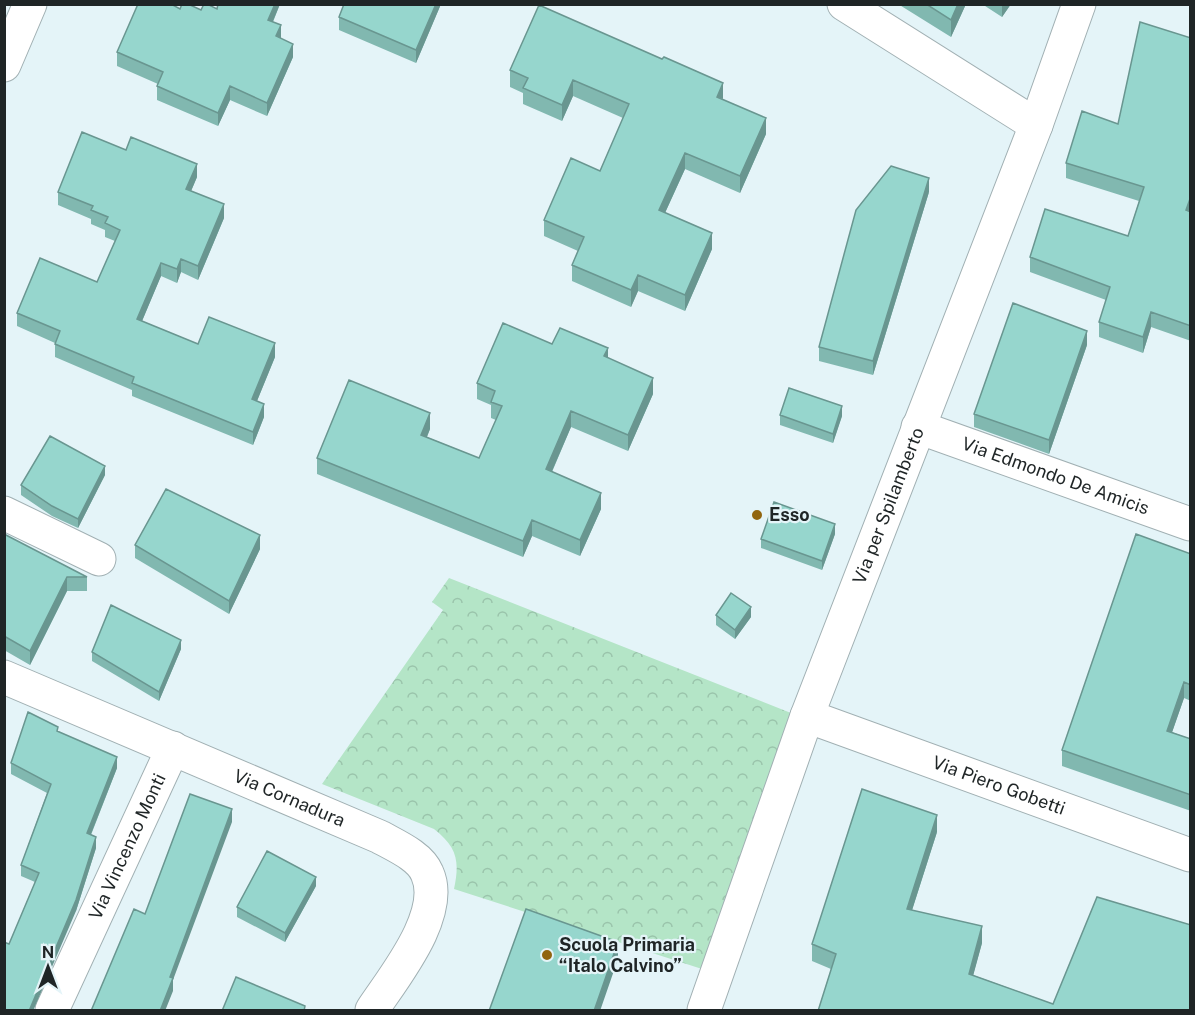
<svg xmlns="http://www.w3.org/2000/svg" width="1195" height="1015" viewBox="0 0 1195 1015" font-family="'Public Sans',sans-serif">
<style>
.park{fill:url(#park-crowns)}
.lines{fill:none;stroke-linecap:round;stroke-linejoin:round}
.minor-casing{stroke:#a1b0b3;stroke-width:35}
.primary-casing{stroke:#a1b0b3;stroke-width:35}
.minor{stroke:#fff;stroke-width:33}
.primary{stroke:#fff;stroke-width:33}
.wall{fill:#81b8b0}
.shaded-wall{fill:#699690}
.building{fill:#96d6cd;stroke:#699690;stroke-width:1.5}
.poi-dot{fill:#91650f;stroke:#e4f4f8;stroke-width:2}
.labels{text-anchor:middle;stroke-width:4.5;stroke-linejoin:round;paint-order:stroke}
.street-label{font-size:18px;fill:#1f2526;stroke:#e4f4f8}
.poi-label{font-size:18px;font-weight:bold;fill:#1f2526;stroke:#e4f4f8;text-anchor:start}
</style>
<defs>
<pattern id="park-crowns" width="20" height="18" patternUnits="userSpaceOnUse" patternTransform="scale(1.5)"><rect width="20" height="18" fill="#b4e5c7"/><path d="M2 6a3 3 0 1 1 6 0M12 15a3 3 0 1 1 6 0" fill="none" stroke="#9ac4ab"/></pattern>
</defs>
<rect width="100%" height="100%" fill="#e4f4f8"/>
<path class="park" d="M 449,578 L 791,713 L 702,969 L 454,889 C 460,861 457,847 434,829 L 322,784 L 443,610 L 432,602 Z"/>
<g class="lines">
<defs>
<g id="minor">
<path d="M 844,4 L 1036,125"/>
<path d="M 4,65 L 30,4"/>
<path id="s1" d="M 918,427 L 1190,524"/>
<path d="M 4,513 L 99,559"/>
<path id="s2" d="M 4,677 L 380,837 C 396,846 420,856 427,873 C 446,914 393,978 372,1010"/>
<path id="s3" d="M 807,716 L 1190,855"/>
<path id="s4" d="M 52,1010 L 173,748"/>
</g>
<g id="primary">
<path id="s5" d="M 704,1010 L 807,716 L 1036,125 L 1079,4"/>
</g>
</defs>
<use href="#minor" class="minor-casing"/>
<use href="#primary" class="primary-casing"/>
<use href="#minor" class="minor"/>
<use href="#primary" class="primary"/>
</g>
<path class="wall" d="M 218,4 L 280,4 L 273,22 L 281,38 L 293,57 L 267,116 L 230,100 L 218,126 L 157,100 L 157,86 L 158,84 L 117,66 L 117,52 L 180,9 L 201,10 L 217,9 Z
M 441,4 L 416,63 L 339,30 L 339,17 Z
M 898,4 L 966,4 L 951,37 Z
M 982,4 L 1011,4 L 1002,17 Z
M 1191,38 L 1191,341 L 1151,327 L 1143,353 L 1099,337 L 1099,322 L 1106,300 L 1030,272 L 1030,257 L 1128,236 L 1139,201 L 1066,178 L 1066,163 L 1118,124 Z
M 510,70 L 723,99 L 766,134 L 740,193 L 685,169 L 665,213 L 712,249 L 685,311 L 638,291 L 631,307 L 572,281 L 572,265 L 578,251 L 544,236 L 544,220 L 600,171 L 623,118 L 573,96 L 562,121 L 523,104 L 523,93 L 510,87 Z
M 126,150 L 197,177 L 191,191 L 224,218 L 198,280 L 181,272 L 177,283 L 161,276 L 142,321 L 198,344 L 275,357 L 257,401 L 264,417 L 253,445 L 132,396 L 132,390 L 55,357 L 55,343 L 17,326 L 17,313 L 97,282 L 115,241 L 105,237 L 105,230 L 91,224 L 91,219 L 58,205 L 58,192 Z
M 929,192 L 873,375 L 819,361 L 819,347 Z
M 552,344 L 608,358 L 653,394 L 628,451 L 571,427 L 552,472 L 601,509 L 580,556 L 532,536 L 523,557 L 317,474 L 317,458 L 430,429 L 427,437 L 479,458 L 496,420 L 491,418 L 491,405 L 477,399 L 477,383 Z
M 1087,345 L 1049,454 L 974,427 L 974,414 Z
M 780,415 L 842,416 L 833,443 L 780,425 Z
M 105,475 L 78,528 L 52,516 L 21,495 L 21,485 Z
M 4,534 L 87,577 L 87,591 L 67,591 L 30,665 L 4,650 Z
M 835,534 L 822,570 L 761,548 L 761,539 Z
M 135,545 L 260,549 L 229,614 L 135,558 Z
M 1191,554 L 1191,701 L 1184,698 L 1172,732 L 1191,739 L 1191,811 L 1062,766 L 1062,750 Z
M 716,615 L 751,617 L 735,639 L 716,625 Z
M 181,649 L 159,701 L 92,661 L 92,652 Z
M 58,732 L 117,768 L 91,835 L 96,848 L 76,911 L 9,944 L 35,882 L 21,876 L 21,865 L 47,793 L 11,774 L 11,763 Z
M 937,832 L 912,910 L 982,943 L 973,975 L 1053,1004 L 1191,1011 L 818,1011 L 831,969 L 812,961 L 812,944 Z
M 316,886 L 285,942 L 237,917 L 237,907 Z"/>
<path class="shaded-wall" d="M 275,4 L 280,4 L 268,33 L 268,20 Z
M 436,4 L 441,4 L 416,63 L 416,50 Z
M 958,4 L 966,4 L 951,37 L 951,20 Z
M 1002,4 L 1011,4 L 1002,17 Z
M 281,25 L 281,39 L 276,36 Z
M 293,44 L 293,57 L 267,116 L 267,103 Z
M 573,80 L 573,96 L 562,121 L 562,105 Z
M 723,83 L 723,99 L 717,97 Z
M 230,86 L 230,100 L 218,126 L 218,113 Z
M 766,118 L 766,134 L 740,193 L 740,176 Z
M 685,153 L 685,169 L 659,226 L 659,210 Z
M 197,164 L 197,177 L 186,203 L 186,189 Z
M 929,178 L 929,192 L 873,375 L 873,361 Z
M 1191,196 L 1191,211 L 1186,210 Z
M 224,204 L 224,218 L 198,280 L 198,266 Z
M 712,233 L 712,249 L 685,311 L 685,295 Z
M 181,259 L 181,272 L 177,283 L 177,269 Z
M 161,263 L 161,276 L 137,333 L 137,319 Z
M 638,275 L 638,291 L 631,307 L 631,290 Z
M 1151,312 L 1151,327 L 1143,353 L 1143,337 Z
M 1087,331 L 1087,345 L 1049,454 L 1049,440 Z
M 275,343 L 275,357 L 252,413 L 252,399 Z
M 608,348 L 608,364 L 604,356 Z
M 653,378 L 653,394 L 628,451 L 628,435 Z
M 264,404 L 264,417 L 253,445 L 253,432 Z
M 842,406 L 842,416 L 833,443 L 833,434 Z
M 571,411 L 571,427 L 546,485 L 546,469 Z
M 430,413 L 430,429 L 421,451 L 421,435 Z
M 105,466 L 105,475 L 78,528 L 78,519 Z
M 601,493 L 601,509 L 580,556 L 580,540 Z
M 532,520 L 532,536 L 523,557 L 523,541 Z
M 835,524 L 835,534 L 822,570 L 822,561 Z
M 260,535 L 260,549 L 229,614 L 229,601 Z
M 67,577 L 67,591 L 30,665 L 30,651 Z
M 751,607 L 751,617 L 735,639 L 735,630 Z
M 181,640 L 181,649 L 159,701 L 159,692 Z
M 1184,682 L 1184,698 L 1167,747 L 1167,731 Z
M 117,757 L 117,768 L 87,844 L 87,833 Z
M 232,809 L 232,822 L 173,980 L 173,991 L 165,1011 L 160,1011 L 170,977 Z
M 937,815 L 937,832 L 907,926 L 907,909 Z
M 96,837 L 96,848 L 76,911 L 33,1011 L 29,1011 Z
M 316,877 L 316,886 L 285,942 L 285,933 Z
M 982,926 L 982,943 L 969,991 L 969,974 Z
M 618,942 L 618,959 L 600,1011 L 594,1011 Z"/>
<path class="building" d="M 138,4 L 171,4 L 180,9 L 182,4 L 188,4 L 201,10 L 204,4 L 207,4 L 217,9 L 218,4 L 275,4 L 268,20 L 281,25 L 276,36 L 293,44 L 267,103 L 230,86 L 218,113 L 157,86 L 163,72 L 117,52 Z
M 344,4 L 436,4 L 416,50 L 339,17 Z
M 926,4 L 958,4 L 951,20 Z
M 539,5 L 662,59 L 664,57 L 723,83 L 717,97 L 766,118 L 740,176 L 685,153 L 659,210 L 712,233 L 685,295 L 638,275 L 631,290 L 572,265 L 584,237 L 544,220 L 571,158 L 600,171 L 629,104 L 573,80 L 562,105 L 523,88 L 528,78 L 510,70 Z
M 1140,22 L 1191,38 L 1191,196 L 1186,210 L 1191,212 L 1191,326 L 1151,312 L 1143,337 L 1099,322 L 1110,287 L 1030,257 L 1045,209 L 1128,236 L 1144,187 L 1066,163 L 1082,111 L 1118,124 Z
M 82,132 L 126,150 L 131,137 L 197,164 L 186,189 L 224,204 L 198,266 L 181,259 L 177,269 L 161,263 L 137,319 L 198,344 L 209,317 L 275,343 L 252,399 L 264,404 L 253,432 L 132,383 L 134,377 L 55,344 L 60,331 L 17,313 L 40,258 L 97,282 L 120,230 L 105,223 L 108,217 L 91,210 L 93,206 L 58,192 Z
M 891,166 L 929,178 L 873,361 L 819,347 L 856,210 Z
M 1013,303 L 1087,331 L 1049,440 L 974,414 Z
M 503,323 L 552,344 L 560,328 L 608,348 L 604,356 L 653,378 L 628,435 L 571,411 L 546,469 L 601,493 L 580,540 L 532,520 L 523,541 L 317,458 L 349,380 L 430,413 L 421,435 L 479,458 L 502,406 L 491,402 L 495,391 L 477,383 Z
M 789,388 L 842,406 L 833,434 L 780,415 Z
M 50,436 L 105,466 L 78,519 L 52,506 L 21,485 Z
M 166,489 L 260,535 L 229,601 L 135,545 Z
M 774,502 L 835,524 L 822,561 L 761,539 Z
M 4,534 L 87,577 L 67,577 L 30,651 L 4,636 Z
M 1136,534 L 1191,554 L 1191,685 L 1184,682 L 1167,731 L 1191,739 L 1191,795 L 1062,750 Z
M 731,593 L 751,607 L 735,630 L 716,615 Z
M 111,605 L 181,640 L 159,692 L 92,652 Z
M 28,712 L 58,727 L 57,731 L 117,757 L 87,833 L 96,837 L 76,900 L 29,1011 L 4,1011 L 4,942 L 9,944 L 39,873 L 21,865 L 51,784 L 11,763 Z
M 862,789 L 937,815 L 907,909 L 982,926 L 969,974 L 1053,1004 L 1097,897 L 1191,925 L 1191,1011 L 818,1011 L 836,954 L 812,944 Z
M 190,794 L 232,809 L 170,977 L 173,978 L 160,1011 L 91,1011 L 134,909 L 145,914 Z
M 267,851 L 316,877 L 285,933 L 237,907 Z
M 526,909 L 618,942 L 594,1011 L 489,1011 Z
M 236,977 L 305,1006 L 304,1011 L 222,1011 Z"/>
<g class="poi-dot">
<circle cx="757" cy="515" r="6"/>
<circle cx="547" cy="955" r="6"/>
</g>
<g class="labels">
<g class="street-label">
<text dy="6" stroke="none"><textPath href="#s1" startOffset="146">Via Edmondo De Amicis</textPath></text>
<text dy="6" stroke="none"><textPath href="#s5" startOffset="537">Via per Spilamberto</textPath></text>
<text dy="6" stroke="none"><textPath href="#s3" startOffset="204">Via Piero Gobetti</textPath></text>
<text dy="6" stroke="none"><textPath href="#s2" startOffset="310">Via Cornadura</textPath></text>
<text dy="6" stroke="none"><textPath href="#s4" startOffset="180">Via Vincenzo Monti</textPath></text>
</g>
<g class="poi-label">
<text x="769" y="521">Esso</text>
<text x="559" y="951">Scuola Primaria<tspan x="559" dy="21">“Italo Calvino”</tspan></text>
</g>
</g>
<rect width="1195" height="1015" fill="none" stroke="#1f2526" stroke-width="12"/>
<g transform="translate(48 967)" stroke="#e4f4f8" stroke-width="4.5" paint-order="stroke">
<path d="M0-4.5L10 22L0 15L-10 22Z" fill="#1f2526"/>
<text y="-9" font-size="16" font-weight="bold" text-anchor="middle" fill="#1f2526">N</text>
</g>
</svg>
